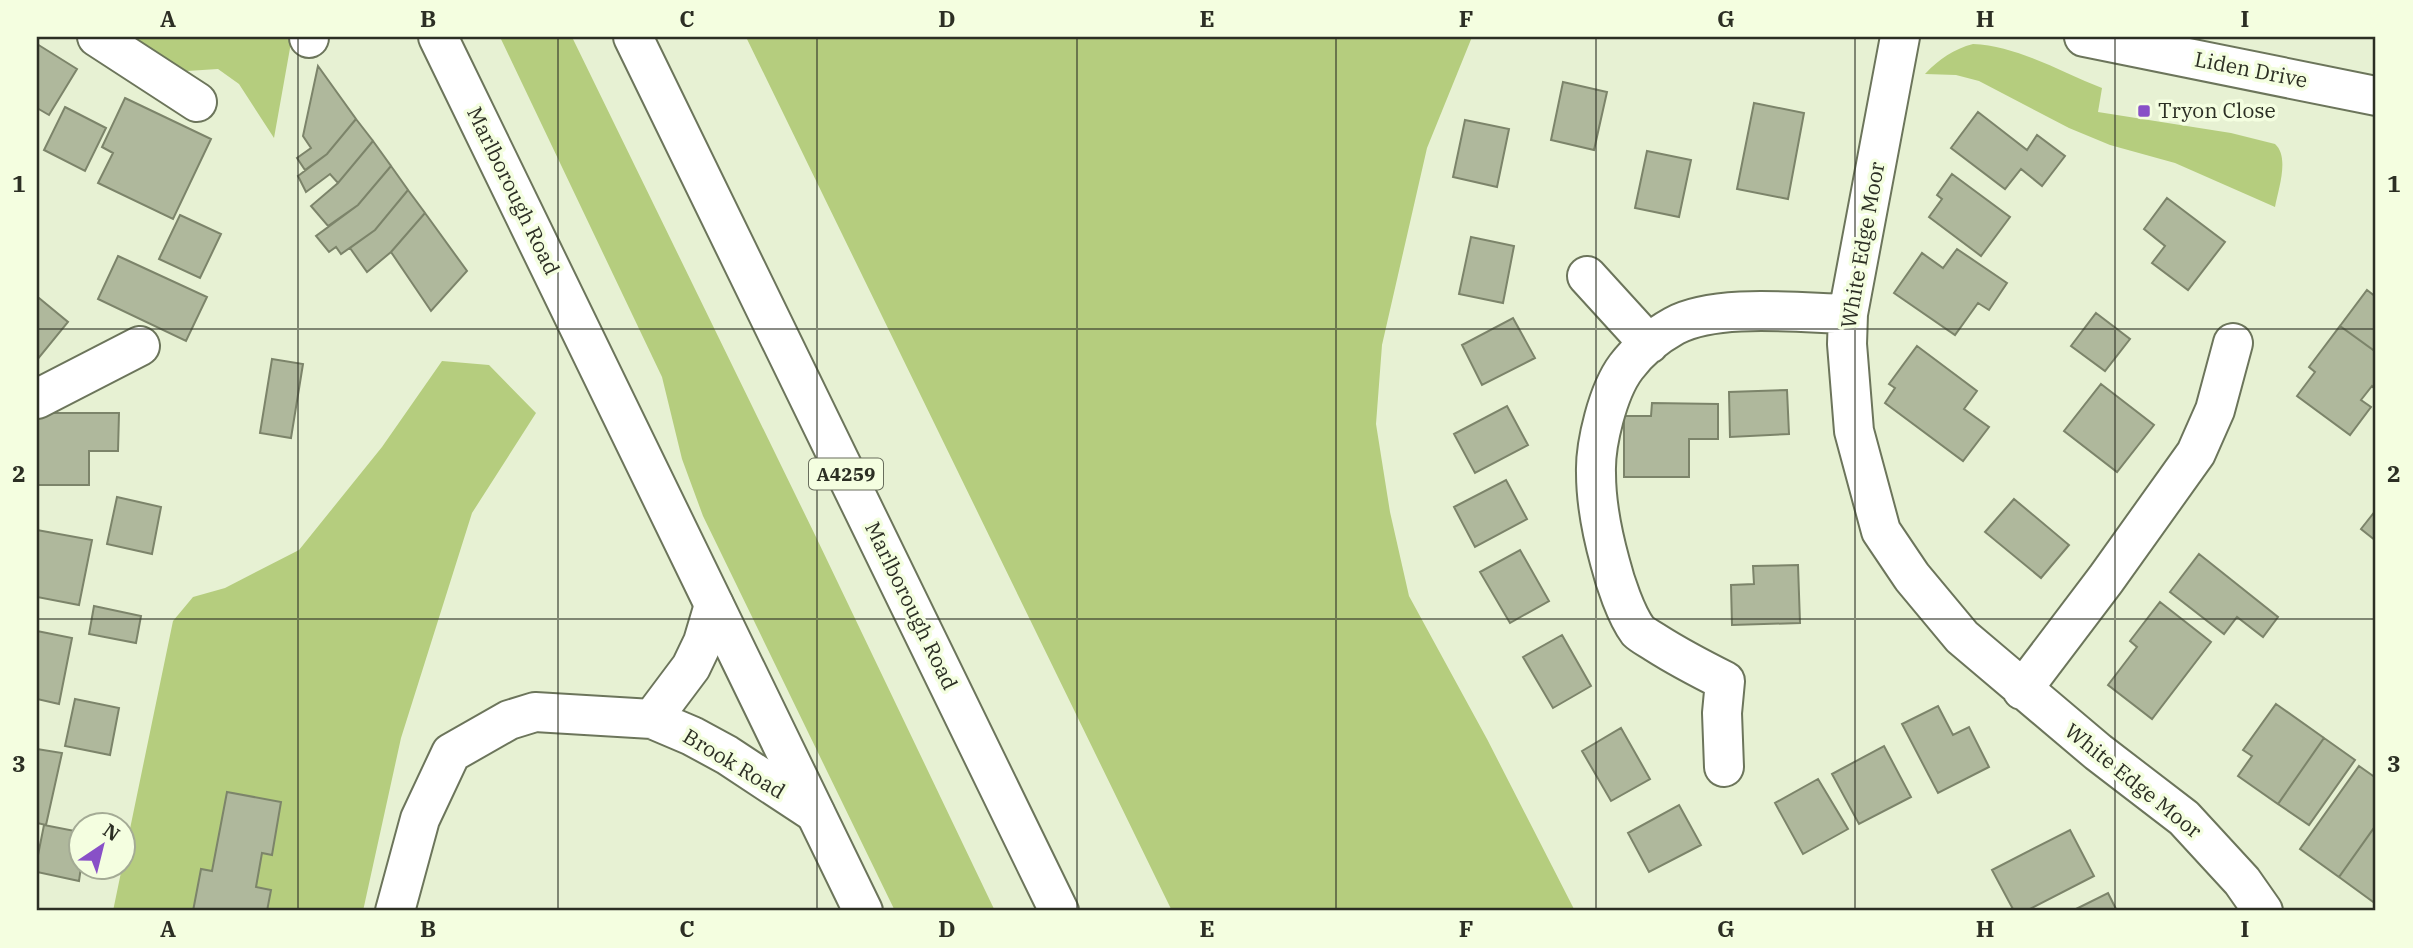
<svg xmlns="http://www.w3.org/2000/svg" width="2413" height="948" viewBox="0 0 2413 948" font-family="'IBM Plex Serif',serif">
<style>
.green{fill:#b5cd7e}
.building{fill:#afb89c;stroke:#7c846a;stroke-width:2}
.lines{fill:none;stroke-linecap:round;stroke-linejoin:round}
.minor-casing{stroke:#6c755b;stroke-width:42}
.major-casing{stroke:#6c755b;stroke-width:42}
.minor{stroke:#fff;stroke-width:38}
.major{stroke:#fff;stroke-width:38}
.grid{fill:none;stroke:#2c2f24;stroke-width:2;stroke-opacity:0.55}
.poi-dot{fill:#8850c7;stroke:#f4fee0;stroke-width:2.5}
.labels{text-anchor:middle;stroke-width:7;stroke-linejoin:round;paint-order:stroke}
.shield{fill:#f4fee0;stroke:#686d5c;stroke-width:2}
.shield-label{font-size:19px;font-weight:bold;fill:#2c2f24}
.street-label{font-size:21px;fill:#2c2f24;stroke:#f4fee0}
.poi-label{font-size:21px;fill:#2c2f24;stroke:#f4fee0;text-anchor:start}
.neatline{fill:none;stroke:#2c2f24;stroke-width:2.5}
.grid-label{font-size:23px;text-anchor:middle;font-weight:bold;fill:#2c2f24}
</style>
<rect width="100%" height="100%" fill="#e7f1d3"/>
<path class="green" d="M 128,37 L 292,37 L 274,138 L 239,84 L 218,69 L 187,71 L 171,65 Z
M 500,37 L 572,37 L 816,537 L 995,911 L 895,911 L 703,516 L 682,459 L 662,377 Z
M 746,37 L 1472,37 L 1427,148 L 1382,345 L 1376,424 L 1390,512 L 1409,596 L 1487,739 L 1575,911 L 1172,911 Z
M 1973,44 C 2018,46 2061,72 2102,88 L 2098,112 L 2231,133 L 2275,144 C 2290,157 2278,190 2275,207 L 2175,163 L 2110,145 L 2069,128 L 1979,81 L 1956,75 L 1925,74 C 1939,59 1954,49 1973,44 Z
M 442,361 L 489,365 L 536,413 L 472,513 L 401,738 L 363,911 L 113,911 L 173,621 L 193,597 L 225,588 L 299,550 L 382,447 Z"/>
<path class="building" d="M 37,44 L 77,69 L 49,115 L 37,108 Z
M 318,66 L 356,119 L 327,154 L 305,170 L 297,158 L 311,148 L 303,136 Z
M 1563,82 L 1607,92 L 1594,150 L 1551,140 Z
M 125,98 L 211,139 L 173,219 L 98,183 L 113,153 L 102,147 Z
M 1754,103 L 1804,113 L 1788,199 L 1737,189 Z
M 65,107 L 106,128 L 85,171 L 44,150 Z
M 1978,112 L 2027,150 L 2037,135 L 2065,156 L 2042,186 L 2021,169 L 2005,189 L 1951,148 Z
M 356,119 L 373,141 L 338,183 L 330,174 L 306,192 L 298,176 L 327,154 Z
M 1465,120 L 1509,129 L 1497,187 L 1453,177 Z
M 373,141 L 391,166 L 358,205 L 328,226 L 311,206 L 338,183 Z
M 1647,151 L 1691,160 L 1679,217 L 1635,208 Z
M 391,166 L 408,190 L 375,230 L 341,254 L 336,247 L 329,252 L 316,236 L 358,205 Z
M 1952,174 L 2010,217 L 1981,256 L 1929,217 L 1942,199 L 1937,195 Z
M 408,190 L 425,213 L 391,252 L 367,272 L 350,248 L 375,230 Z
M 2167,198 L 2225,242 L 2188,290 L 2152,263 L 2165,246 L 2144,229 Z
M 425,213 L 467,271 L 431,311 L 391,252 Z
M 180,215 L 221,234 L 200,278 L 159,259 Z
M 1471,237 L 1514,246 L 1503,303 L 1459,294 Z
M 1957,249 L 2007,283 L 1989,310 L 1978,303 L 1955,335 L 1894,293 L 1922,253 L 1943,268 Z
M 118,256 L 207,297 L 186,341 L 98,299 Z
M 2367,290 L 2376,297 L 2376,352 L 2340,326 Z
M 39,298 L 68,322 L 37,360 L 37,300 Z
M 2096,313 L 2130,339 L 2105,371 L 2071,346 Z
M 1513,318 L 1535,358 L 1482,385 L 1462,345 Z
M 2340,326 L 2376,352 L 2376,390 L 2372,386 L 2361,400 L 2371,407 L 2350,435 L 2297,396 L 2315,372 L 2309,367 Z
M 1917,346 L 1977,391 L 1964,409 L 1989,427 L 1963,461 L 1885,403 L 1895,388 L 1889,384 Z
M 272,359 L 303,364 L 291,438 L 260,433 Z
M 2101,384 L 2154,425 L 2117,472 L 2064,431 Z
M 1787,390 L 1789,434 L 1730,437 L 1729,392 Z
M 1652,403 L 1718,404 L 1718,439 L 1689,439 L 1689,477 L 1624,477 L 1624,416 L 1651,416 Z
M 1507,406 L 1528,445 L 1475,473 L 1454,434 Z
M 37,413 L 119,413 L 118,451 L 89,451 L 89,485 L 37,485 Z
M 1506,480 L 1527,519 L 1475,547 L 1454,507 Z
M 117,497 L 161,507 L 152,554 L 107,544 Z
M 2014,499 L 2069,545 L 2041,578 L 1985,532 Z
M 2376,510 L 2376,541 L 2361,529 Z
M 37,530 L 92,540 L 79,605 L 37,597 Z
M 1520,550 L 1549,601 L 1510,623 L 1480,572 Z
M 2199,554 L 2278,617 L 2263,637 L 2237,617 L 2224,634 L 2170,592 Z
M 1798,565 L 1800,623 L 1732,625 L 1731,585 L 1754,584 L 1753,566 Z
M 2160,602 L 2211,642 L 2152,719 L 2108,685 L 2137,647 L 2130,641 Z
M 94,606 L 141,616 L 136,643 L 89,634 Z
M 37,631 L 72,638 L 59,704 L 37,699 Z
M 1562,635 L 1591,686 L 1553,708 L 1523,657 Z
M 75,699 L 119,708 L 110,755 L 65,746 Z
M 2276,704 L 2324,738 L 2278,804 L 2238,776 L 2252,756 L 2243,750 Z
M 1938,706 L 1953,735 L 1969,727 L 1989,767 L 1938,793 L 1902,724 Z
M 1621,728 L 1650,779 L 1611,801 L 1582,751 Z
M 2324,738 L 2355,760 L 2309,825 L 2278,804 Z
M 1884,746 L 1911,797 L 1859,824 L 1832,774 Z
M 37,749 L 62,753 L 46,825 L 37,823 Z
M 2359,766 L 2376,778 L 2376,808 L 2374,811 L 2376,825 L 2339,877 L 2300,849 Z
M 1818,779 L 1848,829 L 1803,854 L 1775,803 Z
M 227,792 L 281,802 L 272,855 L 262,853 L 256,887 L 271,890 L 267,911 L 193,911 L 201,869 L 212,871 Z
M 1679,805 L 1701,845 L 1649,872 L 1628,833 Z
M 44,825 L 80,832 L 81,867 L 79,881 L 37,872 L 37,860 Z
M 2376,825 L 2376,904 L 2339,877 Z
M 2070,830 L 2094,876 L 2026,911 L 2014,911 L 1992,870 Z
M 2108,893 L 2117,911 L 2072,911 Z"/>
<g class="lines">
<defs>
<path id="minor" d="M 97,37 L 197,102
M 1900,37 L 1848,314 L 1847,344 L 1854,431 L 1881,531 L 1912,577 L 1962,637 L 2098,752 L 2184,818 L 2242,881 L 2263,911
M 2084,37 L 2376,96
M 309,38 L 309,37
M 1587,276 L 1649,344
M 37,399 L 140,346
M 2022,690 L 2106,579 L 2196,453 L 2215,410 L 2233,343
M 652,719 L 691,667 L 703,642 L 714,605
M 1724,767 L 1722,713 L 1725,681 C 1701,669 1678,657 1656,643 C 1650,639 1642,635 1638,631 C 1626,615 1615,582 1610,562 C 1602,533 1596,503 1596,473 C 1595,444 1608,391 1626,367 C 1638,351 1656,336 1674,326 C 1716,303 1800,313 1848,314
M 395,911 L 420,819 L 451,753 L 509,720 L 535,712 L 652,719 L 692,736 L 727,755 L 815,813"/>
<path id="major" d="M 438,37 L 863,911
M 633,37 L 1059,911"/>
</defs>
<use href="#minor" class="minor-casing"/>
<use href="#major" class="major-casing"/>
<use href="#minor" class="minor"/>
<use href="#major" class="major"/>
</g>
<path class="grid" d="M 298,37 L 298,911M 558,37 L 558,911M 817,37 L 817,911M 1077,37 L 1077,911M 1336,37 L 1336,911M 1596,37 L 1596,911M 1855,37 L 1855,911M 2115,37 L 2115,911M 37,329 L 2376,329M 37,619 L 2376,619"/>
<rect class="poi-dot" x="2137" y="104" width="14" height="14" rx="3.5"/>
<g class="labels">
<rect class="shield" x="809" y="458.5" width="74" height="31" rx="5"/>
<g class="shield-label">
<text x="846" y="481">A4259</text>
</g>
<g class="street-label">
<text transform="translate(2251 70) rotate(11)" y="7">Liden Drive</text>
<text transform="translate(513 191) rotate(64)" y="7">Marlborough Road</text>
<text transform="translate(1863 245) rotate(-80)" y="7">White Edge Moor</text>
<text transform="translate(911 606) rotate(64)" y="7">Marlborough Road</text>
<text transform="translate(734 764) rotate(31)" y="7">Brook Road</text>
<text transform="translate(2133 781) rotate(39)" y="7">White Edge Moor</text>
</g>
<g class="poi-label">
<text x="2158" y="118">Tryon Close</text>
</g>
</g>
<rect width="2413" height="948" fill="none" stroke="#f4fee0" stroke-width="77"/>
<g transform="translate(102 846) rotate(35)"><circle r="33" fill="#f4fee0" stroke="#a4ab95" stroke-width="2"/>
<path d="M0-5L12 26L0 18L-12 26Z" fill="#8850c7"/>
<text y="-10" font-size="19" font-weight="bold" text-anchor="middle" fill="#2c2f24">N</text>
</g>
<rect x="38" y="38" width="2336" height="871" class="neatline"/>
<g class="grid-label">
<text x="168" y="27">A</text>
<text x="428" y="27">B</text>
<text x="687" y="27">C</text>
<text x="947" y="27">D</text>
<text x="1207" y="27">E</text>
<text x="1466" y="27">F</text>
<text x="1726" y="27">G</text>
<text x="1985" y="27">H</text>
<text x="2245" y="27">I</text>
<text x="19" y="192">1</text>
<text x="2394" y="192">1</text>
<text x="19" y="482">2</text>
<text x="2394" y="482">2</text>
<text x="19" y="772">3</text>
<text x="2394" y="772">3</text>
<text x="168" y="937">A</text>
<text x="428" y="937">B</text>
<text x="687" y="937">C</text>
<text x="947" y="937">D</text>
<text x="1207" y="937">E</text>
<text x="1466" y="937">F</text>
<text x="1726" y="937">G</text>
<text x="1985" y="937">H</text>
<text x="2245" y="937">I</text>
</g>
</svg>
